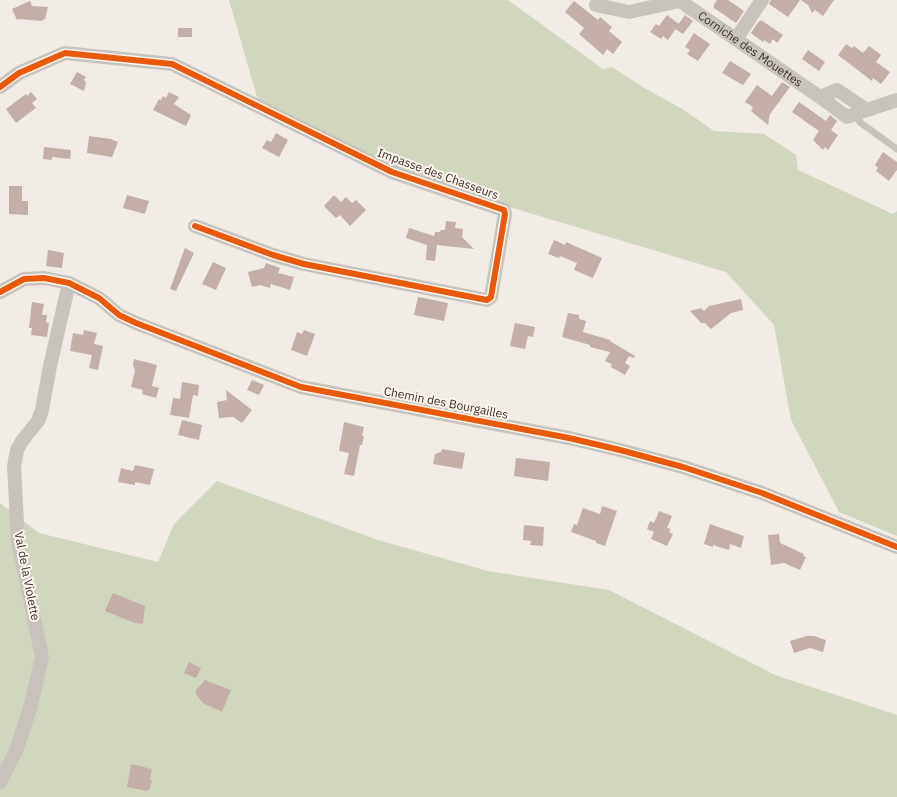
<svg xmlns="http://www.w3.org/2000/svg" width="897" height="797" viewBox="0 0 897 797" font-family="'IBM Plex Sans',sans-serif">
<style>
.green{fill:#d1d6bf}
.building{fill:#c3afa7}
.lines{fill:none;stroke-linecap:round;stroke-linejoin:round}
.lane{stroke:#c9c3be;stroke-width:7}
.street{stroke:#c9c3be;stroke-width:14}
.cycleway-casing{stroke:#fbf5ee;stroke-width:9}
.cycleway{stroke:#e8590c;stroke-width:6}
.labels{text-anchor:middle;stroke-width:4;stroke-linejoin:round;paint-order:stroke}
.street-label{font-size:12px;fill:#3b302b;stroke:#fbf5ee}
</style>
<rect width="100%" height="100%" fill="#f0ebe5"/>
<path class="green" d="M 229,0 L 508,0 L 603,69 L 612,67 L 646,89 L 684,110 L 714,131 L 764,134 L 796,155 L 798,170 L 893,214 L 897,211 L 897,536 L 839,512 L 791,420 L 774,325 L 726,272 L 427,182 L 260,107 Z
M 217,481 L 378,540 L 488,571 L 609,590 L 775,675 L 897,715 L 897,797 L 0,797 L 0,503 L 39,533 L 158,562 L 174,524 Z"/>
<path class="building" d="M 717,0 L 728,0 L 744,11 L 736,23 L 714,8 L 714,4 Z
M 771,0 L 800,0 L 788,17 L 769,4 Z
M 801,0 L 834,0 L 823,16 L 815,10 L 812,13 L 808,5 Z
M 30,1 L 32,6 L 48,7 L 45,19 L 41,21 L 20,19 L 17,20 L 12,9 Z
M 574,1 L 598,20 L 600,17 L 612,27 L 609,31 L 622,42 L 613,54 L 607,49 L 603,55 L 579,34 L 584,28 L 565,12 Z
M 667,15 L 679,24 L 668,40 L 663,36 L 661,39 L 650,32 L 656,24 L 659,26 Z
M 685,15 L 693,21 L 683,34 L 675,29 Z
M 761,20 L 783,35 L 777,43 L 773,39 L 770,44 L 764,40 L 763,42 L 751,33 L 759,21 L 760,22 Z
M 178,28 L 192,28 L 192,37 L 178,37 Z
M 694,33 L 710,44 L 698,61 L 687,54 L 690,50 L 685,47 Z
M 846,44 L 852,48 L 854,46 L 863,53 L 869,46 L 881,55 L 876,62 L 890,72 L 881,84 L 873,78 L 872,81 L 838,55 Z
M 808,50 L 825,62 L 819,71 L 802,59 Z
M 730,61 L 751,74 L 743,85 L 722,73 Z
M 77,72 L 86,77 L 84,80 L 86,82 L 84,91 L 70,84 Z
M 782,82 L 790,87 L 770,114 L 768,125 L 751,111 L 753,107 L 745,102 L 757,85 L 772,96 Z
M 31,92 L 37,99 L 32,103 L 36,108 L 16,123 L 6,109 L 26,94 L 27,96 Z
M 169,92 L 179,97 L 174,104 L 191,115 L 186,126 L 153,110 L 159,99 L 161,100 L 163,96 L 166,98 Z
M 799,102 L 826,121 L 830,115 L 837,121 L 831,130 L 838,135 L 828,150 L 825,147 L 823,150 L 813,140 L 819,131 L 792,112 Z
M 276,133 L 288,140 L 279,157 L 262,148 L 267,140 L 271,142 Z
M 89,136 L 111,139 L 118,142 L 112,157 L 87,153 Z
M 44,147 L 71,150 L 70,159 L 52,157 L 52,160 L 43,159 Z
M 883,152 L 897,162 L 897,170 L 889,181 L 876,171 L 878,168 L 875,165 Z
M 9,186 L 22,186 L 22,201 L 28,201 L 28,215 L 9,214 Z
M 127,195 L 149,201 L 145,214 L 123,208 Z
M 334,195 L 341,202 L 346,197 L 352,203 L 356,200 L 366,210 L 350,226 L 340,215 L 336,218 L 324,206 Z
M 446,221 L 456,222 L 455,228 L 463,229 L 462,237 L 474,249 L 437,245 L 435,261 L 426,260 L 427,245 L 406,238 L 409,228 L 434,236 L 435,232 L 440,232 L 441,230 L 445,230 Z
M 554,240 L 565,245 L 566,242 L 602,258 L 593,278 L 574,270 L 577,263 L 560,256 L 559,258 L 548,254 Z
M 185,248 L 194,253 L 176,291 L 170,289 Z
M 48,250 L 64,253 L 62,268 L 46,266 Z
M 213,262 L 226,268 L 216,290 L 202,284 Z
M 266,263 L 280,268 L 278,273 L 294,277 L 290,290 L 271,284 L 270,288 L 260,285 L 252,287 L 248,272 L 264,268 Z
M 418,297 L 448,303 L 444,321 L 414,315 Z
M 741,299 L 743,310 L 731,313 L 711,329 L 705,323 L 701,323 L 690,311 L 701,308 L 704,311 L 709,306 Z
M 32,302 L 44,304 L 42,315 L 47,315 L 46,322 L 49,323 L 47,337 L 31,335 L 32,328 L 29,328 Z
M 568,313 L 579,315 L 579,319 L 586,321 L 583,332 L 610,340 L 610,341 L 635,356 L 634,358 L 629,356 L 625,363 L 630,366 L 625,375 L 611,367 L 612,364 L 605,361 L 610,352 L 590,347 L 590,345 L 562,337 Z
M 515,323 L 535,327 L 533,337 L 528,336 L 525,349 L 510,346 Z
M 84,330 L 97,333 L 94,344 L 103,346 L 98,370 L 89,368 L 92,355 L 70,351 L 73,333 L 83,335 Z
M 304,330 L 315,334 L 307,356 L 291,350 L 297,332 L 302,334 Z
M 134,359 L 157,365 L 152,386 L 159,388 L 156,398 L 142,394 L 143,390 L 131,387 L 135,371 L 133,365 Z
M 252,380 L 264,385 L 259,395 L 247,390 Z
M 182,382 L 199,385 L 198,396 L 193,395 L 189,418 L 170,415 L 173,398 L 180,399 Z
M 226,390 L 252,410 L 242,423 L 233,417 L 219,418 L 217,402 L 227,400 Z
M 182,420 L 202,425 L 199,440 L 178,435 Z
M 344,422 L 364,427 L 362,436 L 364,436 L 362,445 L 360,445 L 354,476 L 344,474 L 349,453 L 339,451 Z
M 442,449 L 465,453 L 462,469 L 433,464 L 435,454 L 441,452 Z
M 516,458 L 550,462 L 548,481 L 514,476 Z
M 135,465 L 154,469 L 150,485 L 135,482 L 135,485 L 118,482 L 121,468 L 133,471 Z
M 602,506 L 617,511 L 605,546 L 596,543 L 596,541 L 571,532 L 574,524 L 577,525 L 583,508 L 600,514 Z
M 659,511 L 672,516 L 667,528 L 671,529 L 669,532 L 673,534 L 667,546 L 651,539 L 654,532 L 647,529 L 650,521 L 654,523 Z
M 710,524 L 744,536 L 741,548 L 730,544 L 729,550 L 713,545 L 713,547 L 704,544 Z
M 524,525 L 544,527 L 543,546 L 530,545 L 531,541 L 523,540 Z
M 779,534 L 780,543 L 804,554 L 803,556 L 806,557 L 800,570 L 784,563 L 771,565 L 768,535 Z
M 113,593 L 145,606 L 143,624 L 135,623 L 105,611 Z
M 807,636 L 814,636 L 826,640 L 823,652 L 810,648 L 794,653 L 790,641 Z
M 189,662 L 201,668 L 196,678 L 184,673 Z
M 205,680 L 231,690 L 222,712 L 203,703 L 196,694 L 196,690 Z
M 131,764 L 152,769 L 150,780 L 152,780 L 150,789 L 147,791 L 127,787 Z"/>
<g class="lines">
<path class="lane" d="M 854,114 L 861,123 L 897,149"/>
<g class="street">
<path id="s1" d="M 596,5 L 629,12 L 680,1 L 820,97 L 837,90 L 867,110 L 897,100"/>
<path d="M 736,39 L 762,0"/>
<path d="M 0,87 L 19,73 L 65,53 L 172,64 L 392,172 L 504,210 L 505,214 L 491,297 L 487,300 L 304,264 L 273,255 L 195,226"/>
<path d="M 820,97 L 847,117 L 867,110"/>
<path d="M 0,292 L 24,279 L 44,278 L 69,283 L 99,298 L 119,315 L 136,323 L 301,387 L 569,438 L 620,450 L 683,467 L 762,493 L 897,547"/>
<path d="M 0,782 L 16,751 L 31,705 L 42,657 L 18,541 L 14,466 L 17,450 L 22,441 L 38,421 L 42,410 L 50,366 L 69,283"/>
</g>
<defs>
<path id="cycleway" d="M 0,87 L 19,73 L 65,53 L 172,64 L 392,172 L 504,210 L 505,214 L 491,297 L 487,300 L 304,264 L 273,255 L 195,226
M 0,292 L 24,279 L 44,278 L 69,283 L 99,298 L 119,315 L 136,323 L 301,387 L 569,438 L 620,450 L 683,467 L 762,493 L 897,547"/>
</defs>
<use href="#cycleway" class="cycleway-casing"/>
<use href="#cycleway" class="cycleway"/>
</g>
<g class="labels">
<g class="street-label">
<text dy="4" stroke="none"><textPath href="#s1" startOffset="171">Corniche des Mouettes</textPath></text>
<text transform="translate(438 174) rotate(20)" y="4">Impasse des Chasseurs</text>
<text transform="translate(446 403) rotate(11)" y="4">Chemin des Bourgailles</text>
<text transform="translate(27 576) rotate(79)" y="4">Val de la Violette</text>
</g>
</g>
</svg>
